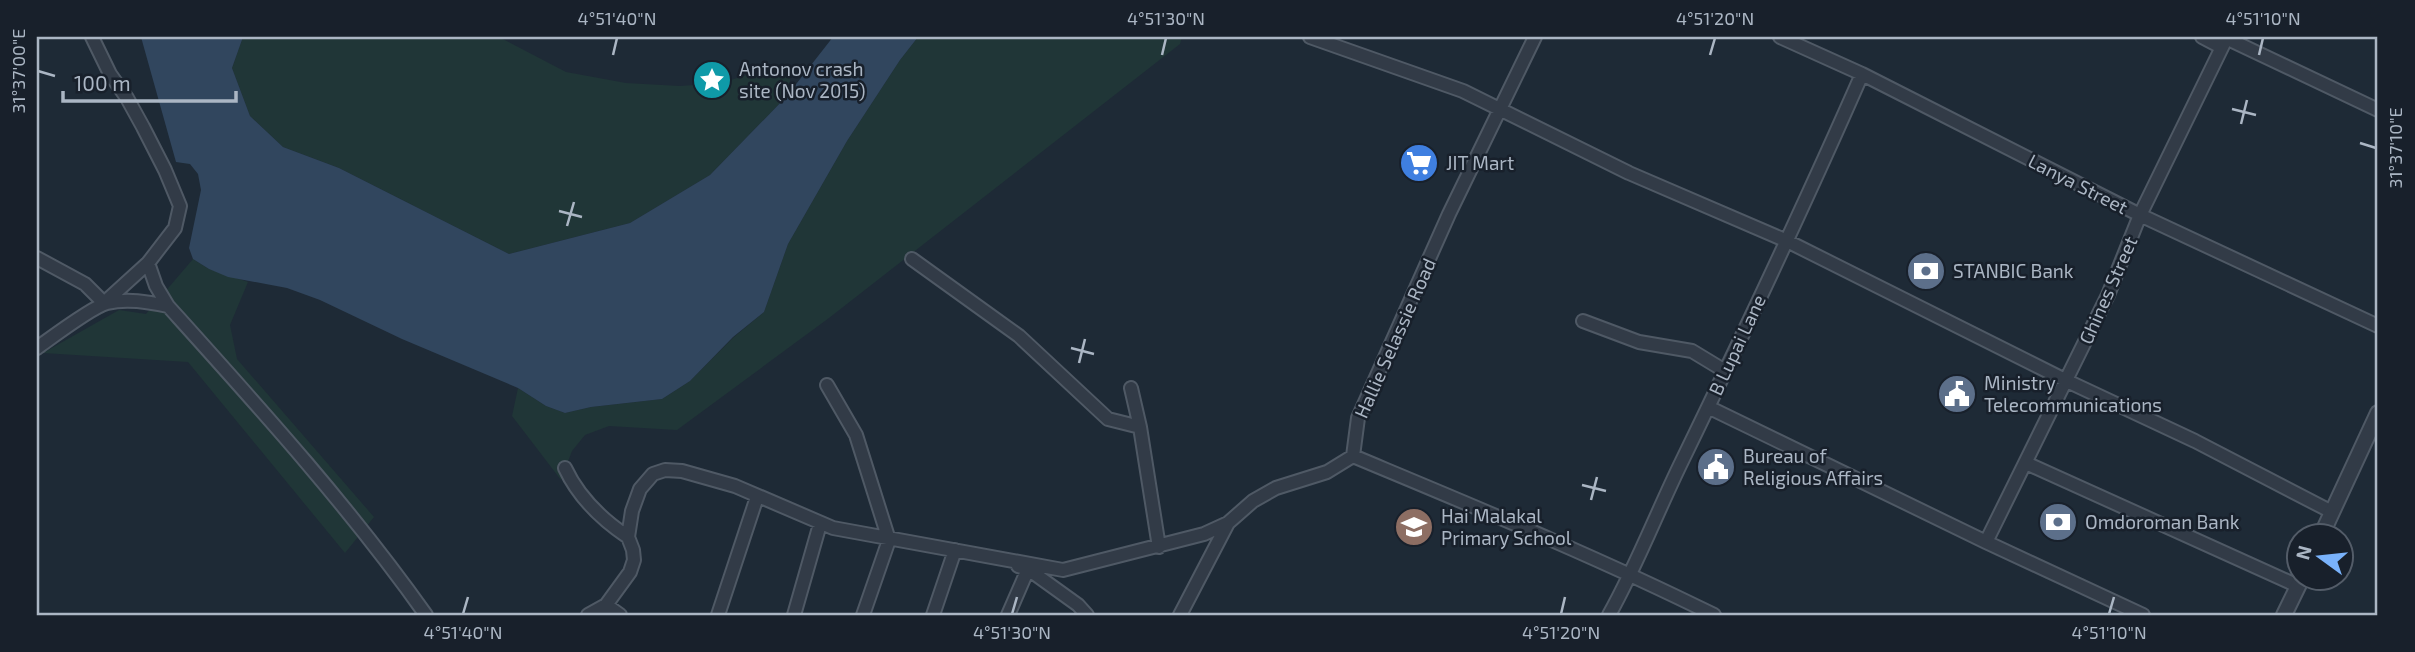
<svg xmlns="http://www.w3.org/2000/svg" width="2415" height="652" viewBox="0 0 2415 652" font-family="'Exo 2',sans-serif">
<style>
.green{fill:#203637}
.water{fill:#31465e}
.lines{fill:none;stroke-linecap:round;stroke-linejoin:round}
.minor-casing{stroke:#4f5965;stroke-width:16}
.tertiary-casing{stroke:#4f5965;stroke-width:18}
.minor{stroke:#323b47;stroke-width:12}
.tertiary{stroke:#323b47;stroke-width:14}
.ticks{fill:none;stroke:#abb6c4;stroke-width:2.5}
.labels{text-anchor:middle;stroke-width:5;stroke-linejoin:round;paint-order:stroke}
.poi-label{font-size:19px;fill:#abb6c4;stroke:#18202b;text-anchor:start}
.street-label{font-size:19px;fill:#abb6c4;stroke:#18202b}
.neatline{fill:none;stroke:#abb6c4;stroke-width:2.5}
.ticks-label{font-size:18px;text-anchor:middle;fill:#abb6c4}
</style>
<rect width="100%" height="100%" fill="#1e2a36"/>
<path class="green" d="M 243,37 L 499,37 L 566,72 L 626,83 L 680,86 L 721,83 L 760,71 L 772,64 L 784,65 L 790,70 L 790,81 L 786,97 L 710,175 L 630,223 L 509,254 L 339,168 L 283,147 L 250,116 L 232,68 Z
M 918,37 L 1182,37 L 1180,44 L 829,318 L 677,430 L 609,426 L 585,435 L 572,451 L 561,480 L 512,416 L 518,388 L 546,406 L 565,413 L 591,407 L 662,399 L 690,381 L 734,337 L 764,312 L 788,244 L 847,141 L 900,60 Z
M 193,259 L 209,269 L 248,282 L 230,325 L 237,359 L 374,517 L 345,553 L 188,362 L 43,353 L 119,310 L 146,314 Z"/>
<path class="water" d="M 141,37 L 243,37 L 232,68 L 250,116 L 283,147 L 339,168 L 509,254 L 630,223 L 710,175 L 786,97 L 833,37 L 918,37 L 900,60 L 847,141 L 788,244 L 764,312 L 733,337 L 690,381 L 662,399 L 591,407 L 565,413 L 546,406 L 518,388 L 402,339 L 320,300 L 287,288 L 228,277 L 209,269 L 193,259 L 189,248 L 201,190 L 198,174 L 190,164 L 176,162 Z"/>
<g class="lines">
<defs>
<path id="minor" d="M 1310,37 L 1463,91 L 1629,173 L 1787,241 L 2067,381 L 2195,441 L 2332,512
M 1780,37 L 1862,74 L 2140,215 L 2378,326
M 2202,37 L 2221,47
M 2226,38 L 2378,110
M 37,258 L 85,284 L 104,303 L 148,263 L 175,228 L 180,206 L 165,170 L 143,127 L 127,98 L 110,74 L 92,37
M 912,259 L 1019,336 L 1108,419 L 1140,427 L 1131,388
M 148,263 L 156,286 L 168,306 C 258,406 348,505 426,615
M 1583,321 L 1639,342 L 1692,351 L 1725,371
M 37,348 C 51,338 92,307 107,303 C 127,298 148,302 168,306
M 827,385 L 856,435 L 889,540 L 863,615
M 1708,407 L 1986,542 L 2143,615
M 1140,427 L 1159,547
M 1353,456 C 1475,507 1597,557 1714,615
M 2026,463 L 2298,586
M 565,468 C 579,498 601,519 628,537
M 1986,542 L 2108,295 L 2140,215 L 2227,37
M 1018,566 L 1028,569 L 1078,605 L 1087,615
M 606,605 L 620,615
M 588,615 L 606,605 L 630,572 L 634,560 L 633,550 L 628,537 L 632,511 L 640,489 L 653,474 L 665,470 L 682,471 L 735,486 L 833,528 L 1063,570 L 1204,534 L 1228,523
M 718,615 L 757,497
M 794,615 L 820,524
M 933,615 L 955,550
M 1008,615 L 1028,569
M 1180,615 L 1228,523 L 1253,501 L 1276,488 L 1327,472 L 1353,456 L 1358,418 L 1449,214 L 1535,37
M 1609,615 C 1637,565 1657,512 1682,461 C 1744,333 1805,204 1862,74"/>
<path id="tertiary" d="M 2321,536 L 2378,413
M 2284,615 L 2302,578"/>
</defs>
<use href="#minor" class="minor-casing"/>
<use href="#tertiary" class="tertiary-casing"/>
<use href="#minor" class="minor"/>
<use href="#tertiary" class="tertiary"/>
</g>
<path class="ticks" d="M 613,55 L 617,38M 1162,55 L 1166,38M 1710,55 L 1715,38M 2259,55 L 2263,38M 38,71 L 55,76M 2232,109 L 2256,115M 2241,124 L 2247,100M 2360,143 L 2376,148M 559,211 L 582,217M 567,226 L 574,202M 1071,348 L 1094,354M 1079,363 L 1085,339M 1582,485 L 1606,491M 1591,500 L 1597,477M 463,614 L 468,597M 1012,614 L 1017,597M 1561,614 L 1565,597M 2109,614 L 2114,597"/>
<defs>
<symbol id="sight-disc" viewBox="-11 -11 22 22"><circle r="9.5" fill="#0f9aa8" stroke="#18202b"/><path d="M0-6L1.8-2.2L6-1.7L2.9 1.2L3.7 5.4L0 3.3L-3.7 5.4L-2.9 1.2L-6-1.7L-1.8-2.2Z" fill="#fff"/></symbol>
<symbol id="supermarket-disc" viewBox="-11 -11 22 22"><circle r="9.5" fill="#3f7fe0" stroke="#18202b"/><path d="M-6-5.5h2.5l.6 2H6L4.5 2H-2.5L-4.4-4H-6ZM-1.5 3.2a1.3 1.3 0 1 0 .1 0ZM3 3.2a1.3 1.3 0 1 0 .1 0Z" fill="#fff"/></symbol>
<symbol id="bank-disc" viewBox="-11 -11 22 22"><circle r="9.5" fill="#5c6f8a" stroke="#18202b"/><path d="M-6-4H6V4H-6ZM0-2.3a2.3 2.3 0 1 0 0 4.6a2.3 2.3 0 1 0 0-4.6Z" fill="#fff"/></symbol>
<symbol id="civic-disc" viewBox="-11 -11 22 22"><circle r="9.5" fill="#5c6f8a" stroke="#18202b"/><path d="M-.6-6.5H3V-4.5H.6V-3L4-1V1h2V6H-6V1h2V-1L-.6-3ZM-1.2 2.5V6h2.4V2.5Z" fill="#fff"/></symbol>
<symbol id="school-disc" viewBox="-11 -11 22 22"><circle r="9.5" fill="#8d6e63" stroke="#18202b"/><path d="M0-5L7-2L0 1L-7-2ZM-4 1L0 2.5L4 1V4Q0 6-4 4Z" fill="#fff"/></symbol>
</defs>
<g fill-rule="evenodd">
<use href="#sight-disc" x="690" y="58" width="44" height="44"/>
<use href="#supermarket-disc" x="1397" y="141" width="44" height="44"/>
<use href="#bank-disc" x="1904" y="249" width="44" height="44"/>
<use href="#civic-disc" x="1935" y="372" width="44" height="44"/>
<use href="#civic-disc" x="1694" y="445" width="44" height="44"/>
<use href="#bank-disc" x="2036" y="500" width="44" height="44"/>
<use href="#school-disc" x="1392" y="505" width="44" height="44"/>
</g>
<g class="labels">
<g class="poi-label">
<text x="739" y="76">Antonov crash<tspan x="739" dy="22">site (Nov 2015)</tspan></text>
<text x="1446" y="170">JIT Mart</text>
<text x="1953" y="278">STANBIC Bank</text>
<text x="1984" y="390">Ministry<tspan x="1984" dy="22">Telecommunications</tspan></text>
<text x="1743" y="463">Bureau of<tspan x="1743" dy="22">Religious Affairs</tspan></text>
<text x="1441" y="523">Hai Malakal<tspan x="1441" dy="22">Primary School</tspan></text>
<text x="2085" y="529">Omdoroman Bank</text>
</g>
<g class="street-label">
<text transform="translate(2078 184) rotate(27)" y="7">Lanya Street</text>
<text transform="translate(2108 290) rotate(-66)" y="7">Ghines Street</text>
<text transform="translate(1395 338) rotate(-66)" y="7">Hallie Selassie Road</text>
<text transform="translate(1737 345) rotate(-65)" y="7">B Lupai Lane</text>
</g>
</g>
<rect width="2415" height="652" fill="none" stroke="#18202b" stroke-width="77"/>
<g transform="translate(2320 557) rotate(285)"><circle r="33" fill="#18202b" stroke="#535c68" stroke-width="2"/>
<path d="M0-5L12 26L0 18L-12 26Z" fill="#79b2fb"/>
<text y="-10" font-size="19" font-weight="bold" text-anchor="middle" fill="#abb6c4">N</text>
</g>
<path d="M63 91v10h173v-10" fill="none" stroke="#abb6c4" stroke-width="3.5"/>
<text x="74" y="91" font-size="21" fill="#abb6c4" stroke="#18202b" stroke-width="5" paint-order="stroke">100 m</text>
<rect x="38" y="38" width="2338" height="576" class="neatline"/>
<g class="ticks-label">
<text x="617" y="25">4°51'40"N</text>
<text x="1166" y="25">4°51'30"N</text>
<text x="1715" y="25">4°51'20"N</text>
<text x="2263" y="25">4°51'10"N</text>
<text transform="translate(19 71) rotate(-90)" y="6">31°37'00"E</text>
<text transform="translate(2396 148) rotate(-90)" y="6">31°37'10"E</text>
<text x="463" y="639">4°51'40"N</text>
<text x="1012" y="639">4°51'30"N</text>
<text x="1561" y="639">4°51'20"N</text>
<text x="2109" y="639">4°51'10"N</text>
</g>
</svg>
